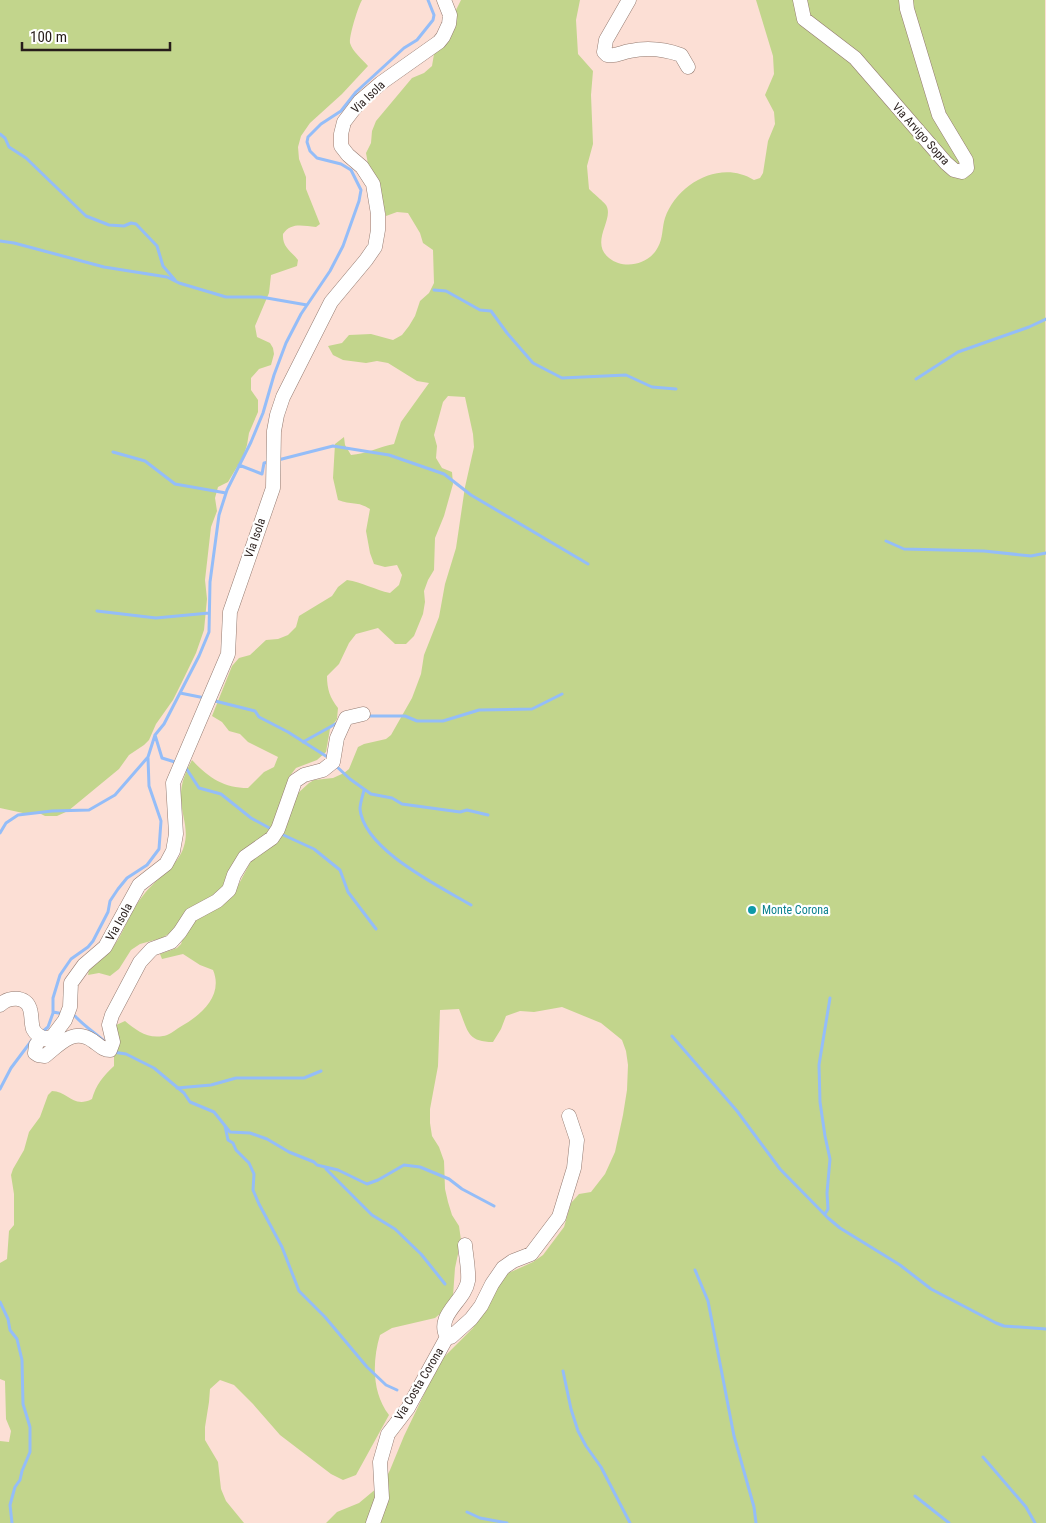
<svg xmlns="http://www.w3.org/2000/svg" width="1046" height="1523" viewBox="0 0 1046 1523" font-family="'Roboto Condensed',sans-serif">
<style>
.green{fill:#c2d58c}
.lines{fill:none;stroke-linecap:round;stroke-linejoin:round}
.stream{stroke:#94bdf8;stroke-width:3}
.minor-casing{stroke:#947b71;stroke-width:15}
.minor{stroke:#fff;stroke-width:14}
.culture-dot{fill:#0f9aa8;stroke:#fff;stroke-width:2}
.labels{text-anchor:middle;stroke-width:4.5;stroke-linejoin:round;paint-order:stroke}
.street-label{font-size:12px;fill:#271d1a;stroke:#fff}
.culture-label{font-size:12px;fill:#0d838f;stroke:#fff;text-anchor:start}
</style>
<rect width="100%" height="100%" fill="#fcdfd5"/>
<path class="green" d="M 0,0 L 362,0 C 358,7 349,36 350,43 C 352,51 363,60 368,66 L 342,94 L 310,123 L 301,136 L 298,147 L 299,159 L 306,177 L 306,189 L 320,224 L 316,227 C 303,226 291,222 283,234 C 282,247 291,251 298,260 L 297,266 L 271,275 L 269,293 L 255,326 L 257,337 L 270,343 L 273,348 L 274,354 L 271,365 L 259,369 L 251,378 L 251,390 L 258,400 L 258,412 L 249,433 L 247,445 L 243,457 L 228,482 L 218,487 L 215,498 L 217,511 L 211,527 L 205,580 L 207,599 L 204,630 L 196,653 L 181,684 L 173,700 L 156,724 L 149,740 L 144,745 L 129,755 L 119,769 L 68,811 L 57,816 L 45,816 L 39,813 L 23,813 L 0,808 Z
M 461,0 L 580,0 L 576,20 L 578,54 L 593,71 L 591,95 L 593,144 L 587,166 L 589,189 C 593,193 605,203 606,205 C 615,219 589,242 609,258 C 624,270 649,265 658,247 C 663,239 662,227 665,218 C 677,183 721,159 754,180 L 760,178 L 763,173 L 768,141 L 775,124 L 774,112 L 765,95 L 774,74 L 773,56 L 756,0 L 1045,0 L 1046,1523 L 326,1523 L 337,1512 L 359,1503 L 377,1488 L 385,1480 L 390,1470 L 404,1436 L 440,1361 L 473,1328 L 490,1296 L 502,1276 L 533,1262 L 543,1255 L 564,1227 L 571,1203 L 579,1194 L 591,1192 L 605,1174 L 615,1152 L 623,1115 L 627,1090 L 628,1065 L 626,1051 L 622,1040 L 601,1023 L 562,1007 L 534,1012 L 520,1011 L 506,1016 L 501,1029 L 493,1042 C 467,1042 468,1031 459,1009 L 440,1010 L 438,1066 L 430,1109 L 430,1123 L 432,1136 L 439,1147 L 444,1161 L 445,1189 L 448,1202 L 452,1215 L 459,1226 L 461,1240 L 455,1268 L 453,1296 L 446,1309 L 435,1318 L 392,1328 L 380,1335 C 372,1362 372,1393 389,1415 L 356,1475 L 343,1480 L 331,1474 L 280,1435 L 253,1404 L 234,1385 L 220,1380 L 210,1389 L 209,1402 L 205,1427 L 205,1440 L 218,1462 L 221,1489 L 226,1501 L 244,1523 L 0,1523 L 0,1441 L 9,1442 L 11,1431 L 6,1419 L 5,1381 L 0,1379 L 0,1263 L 7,1259 L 9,1231 L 14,1225 L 14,1194 L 11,1175 L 13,1169 L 24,1150 L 29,1132 L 40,1117 L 48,1095 L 52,1091 C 68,1091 73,1109 92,1099 C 96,1085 103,1076 114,1066 L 114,1026 L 125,1021 C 136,1030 147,1039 163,1036 C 168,1036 175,1030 180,1027 C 200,1016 224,996 213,970 L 200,965 L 183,954 L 162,959 L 160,954 L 177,948 L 181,944 L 185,932 L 192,923 L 232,897 L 251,861 L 275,844 L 297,794 L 309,783 L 314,780 L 333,778 L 344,773 L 349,769 L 358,747 L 364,744 L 386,739 L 391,735 L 412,698 L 421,674 L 424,655 L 439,617 L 445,584 L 456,548 L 465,487 L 474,447 L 473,434 L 465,397 L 448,396 L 443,402 L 434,435 L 437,446 L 436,458 L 442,468 L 452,472 L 453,484 L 444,516 L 435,538 L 434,570 L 428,580 L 424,591 L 425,602 L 423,614 L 414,636 L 406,644 L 395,644 L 378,628 L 356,634 L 349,643 L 339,664 L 327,676 C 327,689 330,698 338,708 L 337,719 L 330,729 L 326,752 L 317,760 L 296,768 L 289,777 L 275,825 L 223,887 L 172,932 L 162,938 L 140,944 L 131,950 L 119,969 L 110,976 L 99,973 L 88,975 L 89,970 C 100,960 113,950 120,936 C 128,921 134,906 145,893 C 157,878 179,865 184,846 C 189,830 182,816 181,800 C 180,785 185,773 192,760 C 208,777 223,788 248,788 L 264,772 L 274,767 L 278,757 L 248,742 L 240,734 L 229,731 L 222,722 L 212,716 L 232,666 L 239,658 L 250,655 L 266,640 L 278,639 L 288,635 L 296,627 L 299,616 L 332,596 L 338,587 L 347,580 C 362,582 375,590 390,593 L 399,585 L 402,575 L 397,565 L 385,567 L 374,564 L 370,553 L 366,531 L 370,509 C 358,501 351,505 338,500 L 333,478 L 335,444 L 344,437 L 345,445 L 351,455 C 366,454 379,447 394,444 L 401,422 L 429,383 L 417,381 L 388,363 L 377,361 L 366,363 L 343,360 L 333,355 L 328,346 L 342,343 L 349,335 L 371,334 L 393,340 L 402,335 L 409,326 L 415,316 L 420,301 L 429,293 L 434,283 L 433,250 L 423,243 L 420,233 L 408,213 L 397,212 L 386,216 L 380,189 L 368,164 L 366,153 L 371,143 L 372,131 L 376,121 L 412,78 L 424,73 L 432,66 L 434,54 Z"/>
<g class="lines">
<path class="stream" d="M 0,134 L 5,138 L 9,147 L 26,158 L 86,216 L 109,225 L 124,226 L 131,223 L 136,224 L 157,246 L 163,266 L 175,280
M 0,241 L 14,243 L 104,267 L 167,277 L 179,283 L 226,297 L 261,297 L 307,305
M 434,290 L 446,291 L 480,310 L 491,311 L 507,333 L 533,363 L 562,378 L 626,375 L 652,387 L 676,389
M 916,379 L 958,352 L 1029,327 L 1046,319
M 113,452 L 145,461 L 175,484 L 226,493
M 278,460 L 333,446 L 389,455 L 444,474 L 471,495 L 588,564
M 239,465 L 262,474 L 264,463 L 269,462
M 886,541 L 904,549 L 984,551 L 1031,556 L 1046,553
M 97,611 L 156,618 L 209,613
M 180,693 L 205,698
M 211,700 L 255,711 L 259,717 L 288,732 L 329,758
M 367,716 L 405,716 L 417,721 L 443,721 L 479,710 L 532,709 L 562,694
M 155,735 L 162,758 L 178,763
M 303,742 L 339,722
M 184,765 L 199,788 L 221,794 L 251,818 L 273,830
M 335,765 L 350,779 L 371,794 L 392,798 L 402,804 L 460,812 L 467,810 L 488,815
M 364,790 C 363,795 360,803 360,809 C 364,850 439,886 471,905
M 0,833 L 6,823 L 18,815 L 52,811 L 89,810 L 115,795 L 148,757 L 155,735 L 164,724 L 199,656 L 209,632 L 210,582 L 219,515 L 227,490 L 251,442 L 263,413 L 274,375 L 286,343 L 301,314 L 330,271 L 343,246 L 359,201 L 361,190 L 351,170 L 341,164 L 317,158 L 310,151 L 307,142 L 308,137 L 321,124 L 341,111 L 356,92 L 404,48 L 417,40 L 433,20 L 434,15 L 428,0
M 279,833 L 314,849 L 340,870 L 348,892 L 376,929
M 53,1012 L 64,1014
M 70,1015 L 75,1016 C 83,1025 95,1033 104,1041
M 41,1033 L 48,1027 L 53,1013 L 53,998 L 60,975 L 71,959 L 88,947 L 93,941 L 108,912 L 110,901 L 118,889 L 127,878 L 147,865 L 159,849 L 161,821 L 149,786 L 148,758
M 672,1036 L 737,1111 L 780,1169 L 828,1218 L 840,1228 L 900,1265 L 931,1289 L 996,1323 L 1004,1326 L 1046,1329
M 113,1052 L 126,1054 L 154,1068 L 184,1093 L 190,1102 L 214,1112 L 230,1132 L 250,1133 L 267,1139 L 289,1152 L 314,1162 L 317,1165 L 338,1170 L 367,1184 L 378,1180 L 404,1165 L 420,1167 L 449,1179 L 462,1189 L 494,1206
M 177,1088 L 211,1085 L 236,1078 L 304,1078 L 321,1071
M 0,1089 L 11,1068 L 32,1040
M 225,1126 L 228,1140 L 233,1143 L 236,1150 L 249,1163 L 254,1174 L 253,1190 L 259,1204 L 282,1247 L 299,1291 L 325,1317 L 367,1367 L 386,1385 L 397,1390
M 326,1169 L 372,1215 L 395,1229 L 421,1254 L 445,1284
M 825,1214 L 828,1209 L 827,1193 L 830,1159 L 825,1136 L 820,1102 L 819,1065 L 830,998
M 695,1270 L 708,1301 L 734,1436 L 754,1507 L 756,1523
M 0,1302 L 8,1319 L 10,1330 L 17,1339 L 22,1360 L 23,1404 L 30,1427 L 30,1452 L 22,1471 L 20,1480 L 15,1487 L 10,1505 L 12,1523
M 563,1371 L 571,1409 L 578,1431 L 586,1446 L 601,1467 L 630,1523
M 983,1457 L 1026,1507 L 1035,1523
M 915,1496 L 949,1523
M 467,1512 L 480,1518 L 507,1523"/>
<defs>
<path id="minor" d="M 629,0 L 606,40 L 604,52 L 607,55 C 616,57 622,52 630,51 C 648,47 664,49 681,55 L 688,67
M 800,0 L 804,19 L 855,58 L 946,163 L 954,170 L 962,172 L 967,168 L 966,160 L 939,115 L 907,9 L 906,0
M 0,1005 C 8,997 26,995 30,1009 C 32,1015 31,1023 33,1029 C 36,1035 40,1037 46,1039 L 53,1036 L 65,1020 L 70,1007 L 71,983 L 84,965 L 105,947 L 139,885 L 166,864 L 173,851 L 176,834 L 173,783 L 228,654 L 230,612 L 273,488 L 274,431 L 277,415 L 283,397 L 331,302 L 366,260 L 375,247 L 378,230 L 378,214 L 373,184 L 362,167 L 348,155 L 341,146 L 341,134 L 344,122 L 360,101 L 381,83 L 439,42 L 443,37 L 449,24 L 450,15 L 444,0
M 41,1038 L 36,1045 L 35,1053 L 38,1055 L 45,1056 C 60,1044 74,1027 93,1041 C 99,1045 103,1050 110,1050 L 113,1042 L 109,1025 L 112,1015 L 140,962 L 152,949 L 171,942 L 180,932 L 191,915 L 217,901 L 229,890 L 234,875 L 245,857 L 272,838 L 278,829 L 295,781 L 304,775 L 323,770 L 333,762 L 337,738 L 346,718 L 363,714
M 447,1337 C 435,1315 465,1301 468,1281 C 469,1270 466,1256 465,1245
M 373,1523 L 382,1498 L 380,1462 L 388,1434 L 408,1408 L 447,1337 L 451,1337 L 471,1319 L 481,1306 L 492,1284 L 503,1268 L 513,1261 L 531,1254 L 559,1217 L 574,1168 L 577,1140 L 569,1116"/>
</defs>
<use href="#minor" class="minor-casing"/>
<use href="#minor" class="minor"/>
</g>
<circle class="culture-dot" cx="752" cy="910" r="5"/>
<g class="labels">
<g class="street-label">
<text transform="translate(368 97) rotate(-44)" y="4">Via Isola</text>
<text transform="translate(921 134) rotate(48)" y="4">Via Arvigo Sopra</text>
<text transform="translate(255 538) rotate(-71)" y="4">Via Isola</text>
<text transform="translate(119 922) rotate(-61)" y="4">Via Isola</text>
<text transform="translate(419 1384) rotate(-59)" y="4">Via Costa Corona</text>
</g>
<g class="culture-label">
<text x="762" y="914">Monte Corona</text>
</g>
</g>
<path d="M22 42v8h148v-8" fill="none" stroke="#271d1a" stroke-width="2.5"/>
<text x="30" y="42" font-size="15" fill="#271d1a" stroke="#ffffff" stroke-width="4" paint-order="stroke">100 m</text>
</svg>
